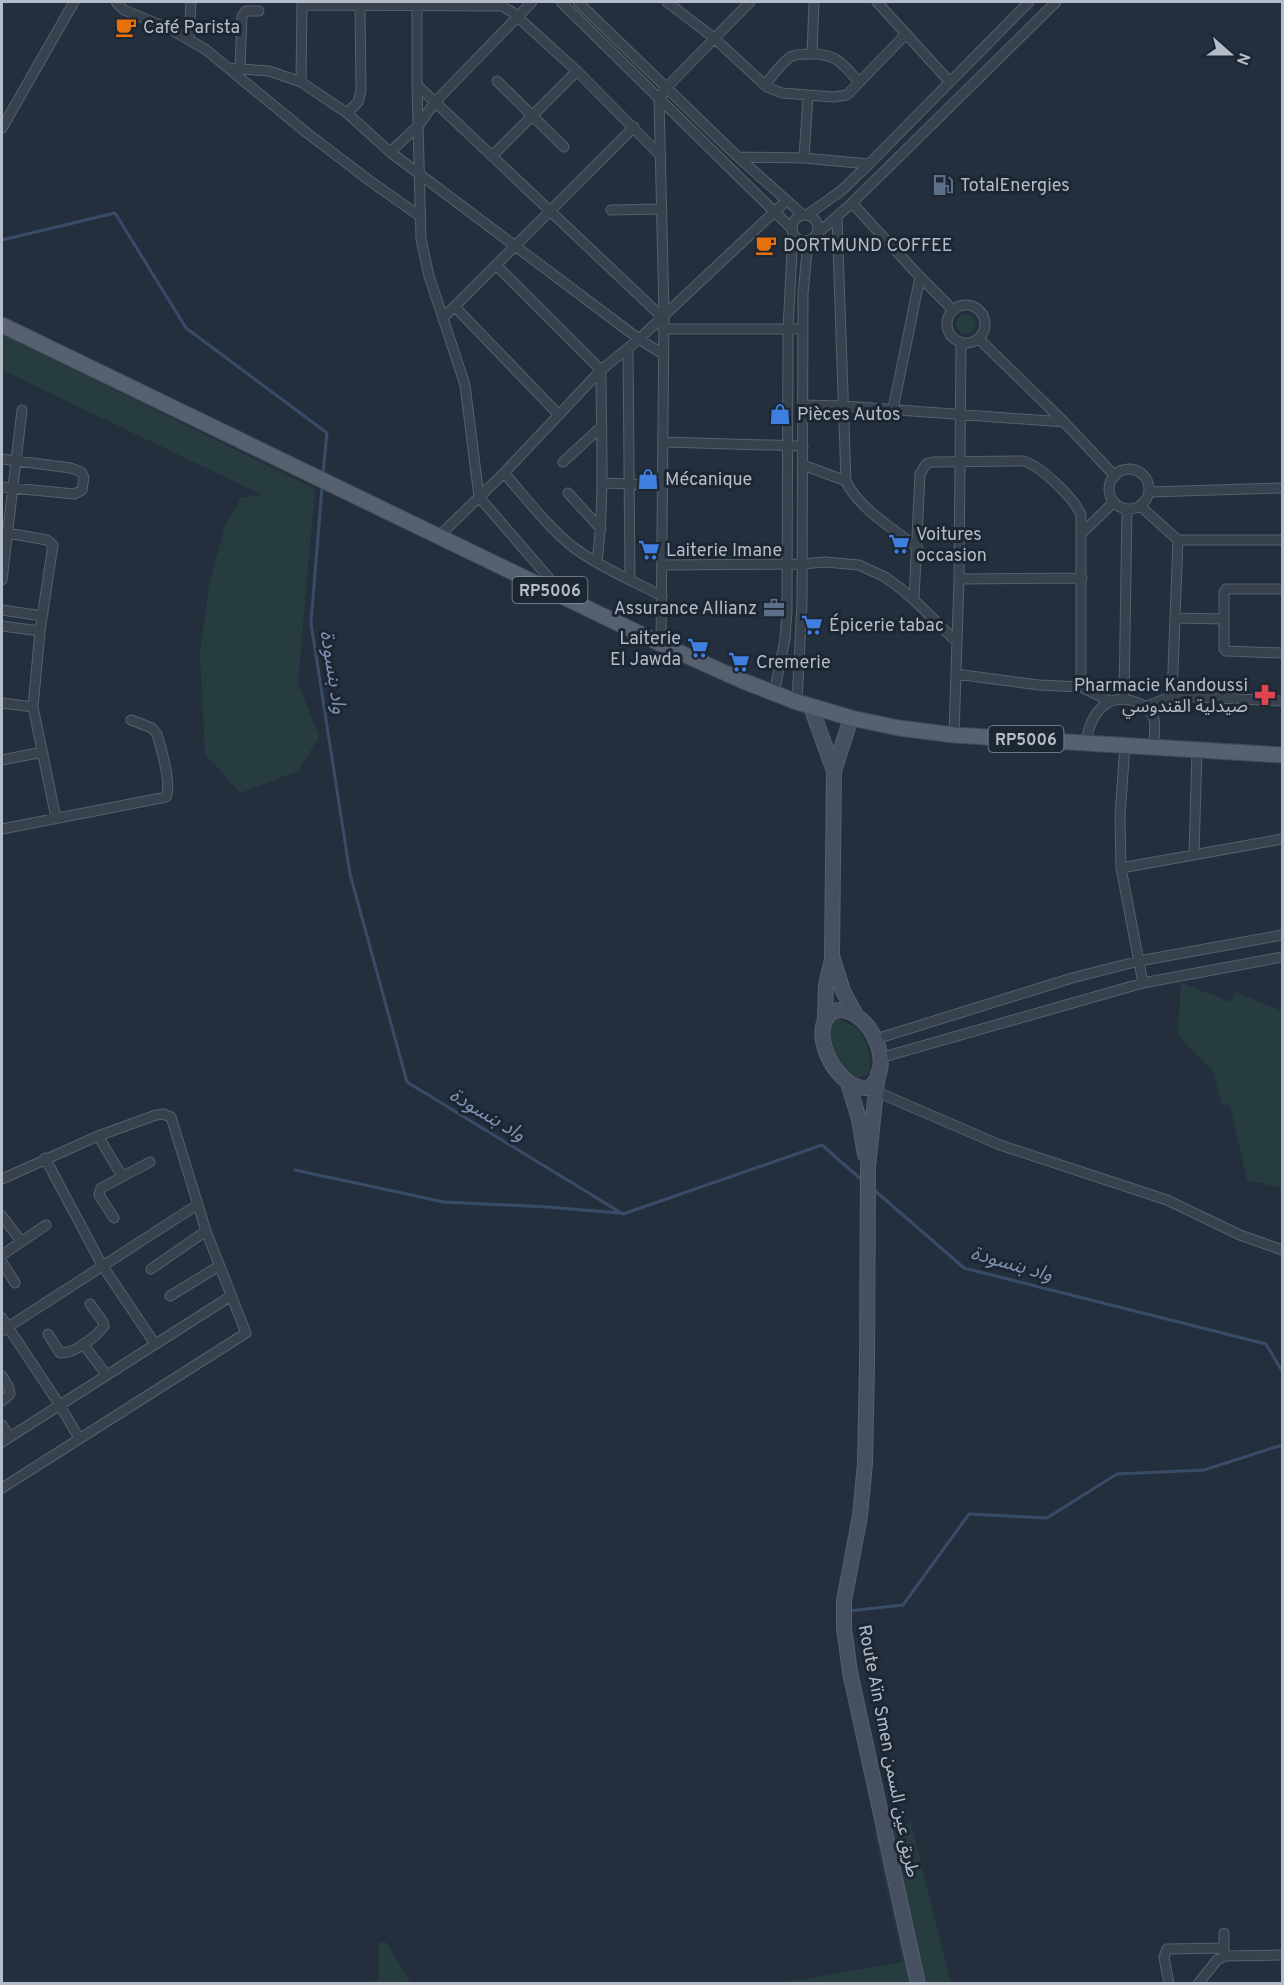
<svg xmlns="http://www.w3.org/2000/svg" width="1284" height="1985" viewBox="0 0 1284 1985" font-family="Overpass,'Noto Sans Arabic',sans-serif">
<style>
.green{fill:#263c3f}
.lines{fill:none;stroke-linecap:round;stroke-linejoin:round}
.stream{stroke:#394c67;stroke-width:3}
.street-casing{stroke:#565f6c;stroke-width:11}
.secondary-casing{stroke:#565f6c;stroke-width:16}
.primary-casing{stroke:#414a57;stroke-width:17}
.street{stroke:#38414e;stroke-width:9}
.secondary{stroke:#465061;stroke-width:14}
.primary{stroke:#56606e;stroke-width:15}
.labels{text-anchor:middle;stroke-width:6;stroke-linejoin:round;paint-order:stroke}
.shield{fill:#1d2633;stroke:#878f9c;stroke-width:1.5}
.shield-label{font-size:16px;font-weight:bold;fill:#b4bcc9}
.poi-label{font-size:18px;fill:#b4bcc9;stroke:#1d2633;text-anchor:start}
.street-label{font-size:18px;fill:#b4bcc9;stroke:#1d2633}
.water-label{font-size:20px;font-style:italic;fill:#7c92b1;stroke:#1d2633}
</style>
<rect width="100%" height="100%" fill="#242f3e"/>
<path class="green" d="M956 324a10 10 0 1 1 20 0a10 10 0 1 1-20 0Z
M 2,334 L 315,489 L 298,682 L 319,737 L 298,771 L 240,793 L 205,754 L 200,654 L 209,585 L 226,523 L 241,498 L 262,495 L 2,370 Z
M 1181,983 L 1231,1002 L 1235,992 L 1282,1011 L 1282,1188 L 1247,1180 L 1230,1105 L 1222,1104 L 1213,1071 L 1178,1035 Z
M 836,1018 C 843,1021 852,1024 858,1030 C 868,1041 875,1064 866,1076 L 854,1077 L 842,1074 L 826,1047 L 826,1022 Z
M 911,1823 L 951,1983 L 763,1984 L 805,1979 L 903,1962 L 874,1832 Z
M 386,1942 L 411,1983 L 367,1983 L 379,1979 L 379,1943 Z"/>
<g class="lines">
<path class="stream" d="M 2,240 L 115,213 L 186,328 L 327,433 L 323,474
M 322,487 L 311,623 L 350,874 L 407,1082 L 623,1214 L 822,1145 L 863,1181
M 295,1170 L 444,1202 L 547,1207 L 620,1213
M 873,1189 L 964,1268 L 1266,1344 L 1282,1371
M 848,1611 L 903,1605 L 969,1514 L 1047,1518 L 1117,1474 L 1204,1470 L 1282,1445"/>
<defs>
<path id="street" d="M 116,2 L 124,10 L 170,29 L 205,49 L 307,133 L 370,181 L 421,217
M 417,2 L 417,85 L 421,239 L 429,276 L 443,318
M 561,2 L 792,229
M 578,2 L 738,157 L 803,215
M 667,2 L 714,38 L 767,87 L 782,93 L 833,97 L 847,95 L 906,34
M 877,2 L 949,81
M 302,5 L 502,6 L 512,12 L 577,71 L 661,156
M 189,40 L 191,2
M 812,54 L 814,2
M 228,68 L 269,71 L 301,82 L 347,113 L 390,152 L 639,339 L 663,354
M 240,68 L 242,16 L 246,11 L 259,11
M 497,81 L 564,147
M 301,82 L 302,2
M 417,85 L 661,316
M 765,85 C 772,76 781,64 790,57 C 796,54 803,54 809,54 C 836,53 842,63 859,82
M 347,113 L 358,102 L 361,91 L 360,4
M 2,128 L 74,2
M 390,152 L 419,125 L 435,102 L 532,2
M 492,156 L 577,71
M 738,157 L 804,158 L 869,164
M 804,158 L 808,96
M 852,203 L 920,277 L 953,310
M 611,210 L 662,209
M792 228a13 13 0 1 1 26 0a13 13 0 1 1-26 0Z
M 807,215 L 841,191 L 869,164 L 1029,2
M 837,218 L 846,481 C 857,507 896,531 918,548
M 818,233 L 852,203 L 1056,2
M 496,265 L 601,370 C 601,434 605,498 597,562
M947 324a19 19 0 1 1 38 0a19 19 0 1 1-38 0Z
M 455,307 L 559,415
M 663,329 L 803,329
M 979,339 L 1064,422 L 1115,476
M 628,349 L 630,579
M 804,405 L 844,406 L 1064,422
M 893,409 L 920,277
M 664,442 L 803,446
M 2,459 L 71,468 L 81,472 L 84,477 L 82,490 L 74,494 L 2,487
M 563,462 L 601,427
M 803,465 L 846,481
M1109 489a20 20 0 1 1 40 0a20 20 0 1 1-40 0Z
M 504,473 C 526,498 547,526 573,547 C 600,567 633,581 662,596
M 602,483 L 662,485
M 1149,492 L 1282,488
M 568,493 L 601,529
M 1140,506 L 1178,540 L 1282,540
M 2,532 L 47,540 L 53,545 L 40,631 L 33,707 L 56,818
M 1082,533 L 1114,502
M 438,537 L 504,473 L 601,370 L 639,339 L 786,201
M 662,565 L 802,564 L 825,562 L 859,565 L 885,577 L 900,588 L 914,600 L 957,642
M 959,579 L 1082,578
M 2,580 L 22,410
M 1282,589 L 1226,589 L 1224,592 L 1224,649 L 1226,651 L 1282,653
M 561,592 L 479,497 L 465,385 L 443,318 L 634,127
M 914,600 L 920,474 L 926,464 L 933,462 L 1023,461 C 1040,465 1075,499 1081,515 L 1081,687
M 2,610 L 43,616
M 1175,618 L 1223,619
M 2,626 L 40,631
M 661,644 L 664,314 L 659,99 L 666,88 L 750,2
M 956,674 L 1039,685 L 1081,687 L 1110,701
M 774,694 L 785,639 L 787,610 L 788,329 L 793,233
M 1172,696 L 1178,540
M 1124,699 L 1127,509
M 797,702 L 802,602 L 803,294 L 808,241
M 2,703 L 33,707
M 1145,707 L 1172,696 L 1282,701
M 954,735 L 959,579 L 961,342
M 1086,743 C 1090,714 1107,690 1138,703 C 1146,706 1151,711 1154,719 C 1156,728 1154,738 1153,747
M 1125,745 L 1120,816 L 1121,868 L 1143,983
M 2,760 L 43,752
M 2,829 L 166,797 C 172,784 161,748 157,734 L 152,728 L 131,720
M 1194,855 L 1197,750
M 1121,868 L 1282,839
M 876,1039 L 1072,978 L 1139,961 L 1282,935
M 880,1058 L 1143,983 L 1282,957
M 877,1092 L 1000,1145 L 1167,1200 L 1240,1235 L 1282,1250
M 98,1136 L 122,1176
M 45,1158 L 102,1265 L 155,1344
M 2,1179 L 98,1136 L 156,1115 L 163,1114 L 171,1117 L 206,1231 L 246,1333 L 2,1488
M 2,1216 L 21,1241
M 114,1218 L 99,1195 L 101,1188 L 150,1162
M 2,1255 L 46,1225
M 2,1262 L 15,1283
M 151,1269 L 206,1231
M 170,1296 L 219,1266
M 2,1318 L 59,1404 L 79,1438
M 2,1331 L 197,1205
M 48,1334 L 60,1353 C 74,1354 96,1337 104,1326 L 103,1322 L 90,1304
M 83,1344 L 106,1374
M 2,1376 L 9,1388 L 10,1394 L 2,1401
M 2,1425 L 10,1437
M 2,1442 L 231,1296
M 1224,1933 L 1224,1954
M 1169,1984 L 1164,1957 L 1167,1949 L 1224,1948
M 1198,1984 L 1217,1960 L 1225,1956 L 1282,1955"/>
<path id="secondary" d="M 811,707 L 834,771
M 851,718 L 834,771 L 832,956 L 843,991 L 856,1015
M 838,1010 C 872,1009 897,1071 868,1088 C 833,1091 803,1019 838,1010 Z
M 825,1018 L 826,985 L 832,959
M 878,1073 L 868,1166 L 867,1366 L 865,1463 L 860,1516 L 844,1601 L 844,1628 L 850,1672 L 918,1984
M 848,1083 L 859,1119 L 865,1155"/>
<path id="primary" d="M 2,325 L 661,644 L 743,681 L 797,702 L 851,718 L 899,728 L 954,735 L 1282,755"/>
</defs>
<use href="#street" class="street-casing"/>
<use href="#secondary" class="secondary-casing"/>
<use href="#primary" class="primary-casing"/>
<use href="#street" class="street"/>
<use href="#secondary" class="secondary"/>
<use href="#primary" class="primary"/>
</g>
<defs>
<symbol id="cafe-bare" viewBox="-9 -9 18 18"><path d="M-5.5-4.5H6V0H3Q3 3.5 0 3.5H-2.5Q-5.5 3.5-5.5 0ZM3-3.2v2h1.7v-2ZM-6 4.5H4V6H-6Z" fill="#e8710a" stroke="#1d2633" stroke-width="2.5" paint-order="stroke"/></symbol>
<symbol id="fuel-bare" viewBox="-9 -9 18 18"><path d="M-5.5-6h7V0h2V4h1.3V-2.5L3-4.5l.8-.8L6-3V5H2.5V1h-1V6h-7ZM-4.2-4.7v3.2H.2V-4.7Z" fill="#5c6f8a" stroke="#1d2633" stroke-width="2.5" paint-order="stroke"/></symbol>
<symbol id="shop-bare" viewBox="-9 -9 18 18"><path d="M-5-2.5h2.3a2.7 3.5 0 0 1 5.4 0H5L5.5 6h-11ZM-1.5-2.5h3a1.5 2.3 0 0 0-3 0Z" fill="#3f7fe0" stroke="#1d2633" stroke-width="2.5" paint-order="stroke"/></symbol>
<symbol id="supermarket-bare" viewBox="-9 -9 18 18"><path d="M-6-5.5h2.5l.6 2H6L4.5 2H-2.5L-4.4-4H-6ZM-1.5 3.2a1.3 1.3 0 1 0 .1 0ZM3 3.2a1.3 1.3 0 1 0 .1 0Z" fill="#3f7fe0" stroke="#1d2633" stroke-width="2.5" paint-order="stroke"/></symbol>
<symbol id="office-bare" viewBox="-9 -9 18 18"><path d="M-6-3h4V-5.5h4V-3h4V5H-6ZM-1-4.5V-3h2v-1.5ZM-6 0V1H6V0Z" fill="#5c6f8a" stroke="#1d2633" stroke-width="2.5" paint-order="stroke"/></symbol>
<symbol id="pharmacy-bare" viewBox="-9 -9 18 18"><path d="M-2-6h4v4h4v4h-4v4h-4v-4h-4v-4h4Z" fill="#e0444e" stroke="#1d2633" stroke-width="2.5" paint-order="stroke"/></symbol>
</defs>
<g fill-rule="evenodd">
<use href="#cafe-bare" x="111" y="12" width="30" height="30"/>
<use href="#fuel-bare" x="928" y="170" width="30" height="30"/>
<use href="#cafe-bare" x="751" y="230" width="30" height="30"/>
<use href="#shop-bare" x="765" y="399" width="30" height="30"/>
<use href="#shop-bare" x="633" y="464" width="30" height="30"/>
<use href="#supermarket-bare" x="884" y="529" width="30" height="30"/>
<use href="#supermarket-bare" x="634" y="535" width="30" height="30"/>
<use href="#office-bare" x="759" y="593" width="30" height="30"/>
<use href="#supermarket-bare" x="797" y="610" width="30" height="30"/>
<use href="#supermarket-bare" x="683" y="633" width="30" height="30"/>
<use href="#supermarket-bare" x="724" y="647" width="30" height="30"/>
<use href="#pharmacy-bare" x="1250" y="680" width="30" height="30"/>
</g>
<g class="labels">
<g class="shield">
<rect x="512.5" y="577" width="75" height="26" rx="4.5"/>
<rect x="988.5" y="726" width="75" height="26" rx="4.5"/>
</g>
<g class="shield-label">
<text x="550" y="596">RP5006</text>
<text x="1026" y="745">RP5006</text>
</g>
<g class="poi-label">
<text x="143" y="33">Café Parista</text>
<text x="960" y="191">TotalEnergies</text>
<text x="783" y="251">DORTMUND COFFEE</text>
<text x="797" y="420">Pièces Autos</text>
<text x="665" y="485">Mécanique</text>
<text x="916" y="540">Voitures<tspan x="916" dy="21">occasion</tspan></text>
<text x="666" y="556">Laiterie Imane</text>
<text x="757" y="614" text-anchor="end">Assurance Allianz</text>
<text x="829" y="631">Épicerie tabac</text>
<text x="681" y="644" text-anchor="end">Laiterie<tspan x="681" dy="21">El Jawda</tspan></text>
<text x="756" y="668">Cremerie</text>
<text x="1248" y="691" text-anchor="end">Pharmacie Kandoussi<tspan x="1248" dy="21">صيدلية القندوسي</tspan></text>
</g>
<g class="street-label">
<text transform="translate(889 1751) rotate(79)" y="6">Route Aïn Smen طريق عين السمن</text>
</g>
<g class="water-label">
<text transform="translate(334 672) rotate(81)" y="7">واد بنسودة</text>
<text transform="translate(488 1114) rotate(31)" y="7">واد بنسودة</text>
<text transform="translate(1012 1263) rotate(16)" y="7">واد بنسودة</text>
</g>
</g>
<rect width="1284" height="1985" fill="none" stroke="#b4bcc9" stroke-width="6"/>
<g transform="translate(1230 54) rotate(111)" stroke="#1d2633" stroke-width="4.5" paint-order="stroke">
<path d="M0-4.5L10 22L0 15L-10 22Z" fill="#b4bcc9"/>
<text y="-9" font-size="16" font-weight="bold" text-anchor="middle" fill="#b4bcc9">N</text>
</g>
</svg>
